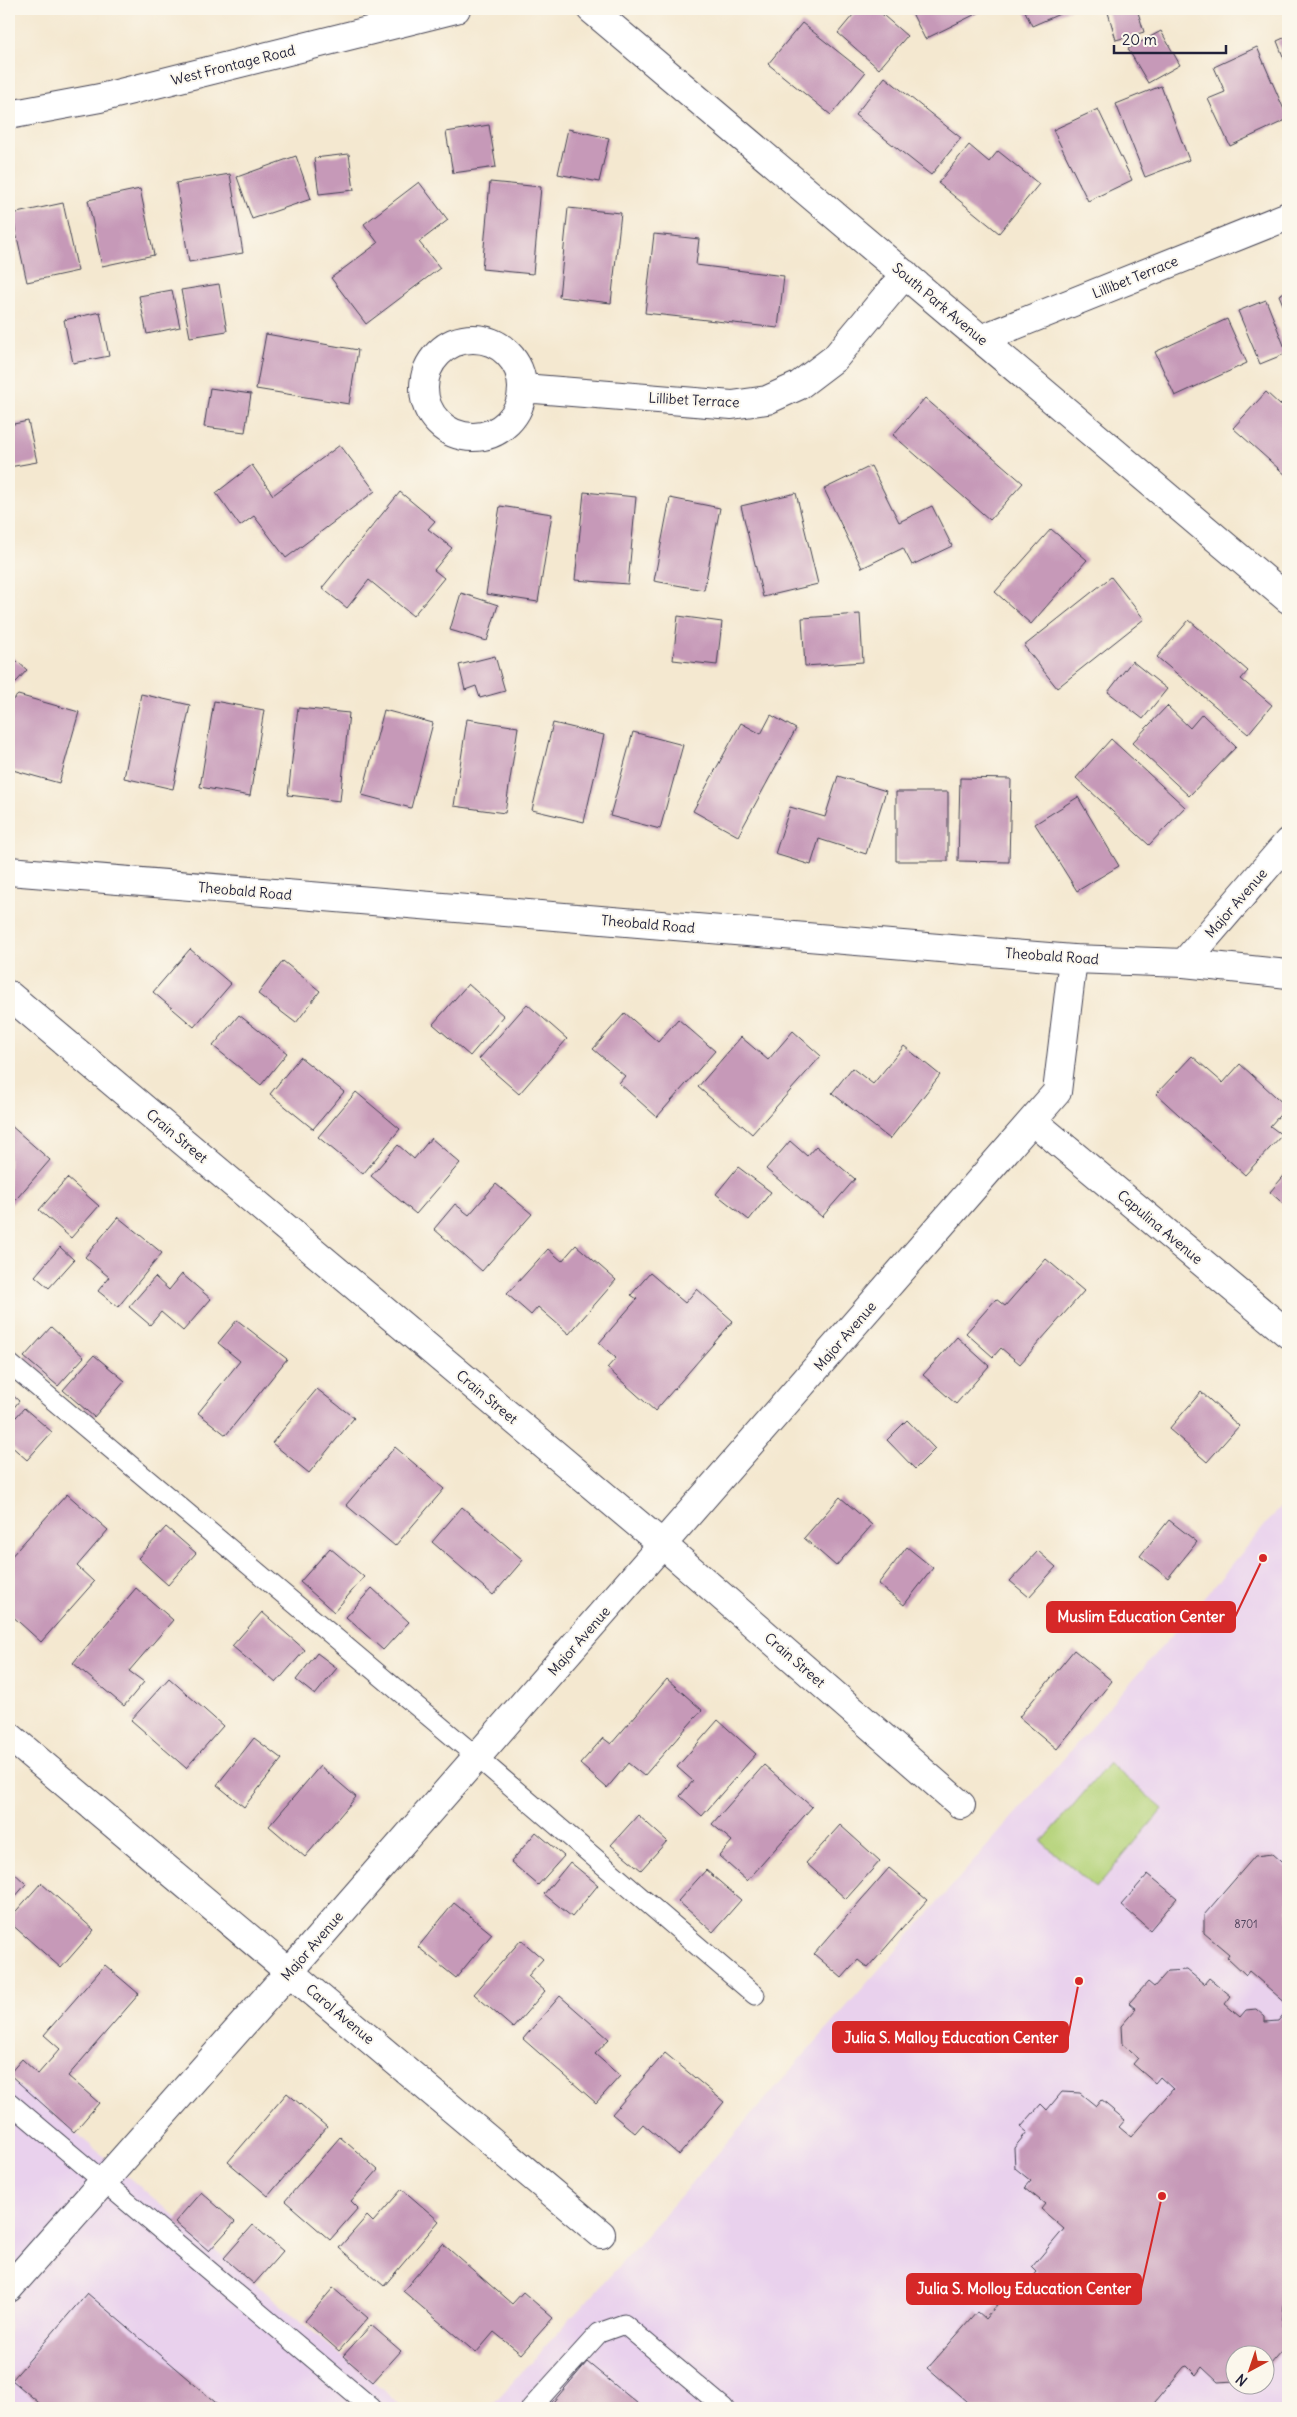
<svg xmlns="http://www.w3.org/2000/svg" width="1297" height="2417" viewBox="0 0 1297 2417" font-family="Delius,sans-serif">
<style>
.built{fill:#e9d1ed;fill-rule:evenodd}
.green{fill:#b5d37a;stroke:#6c7a5a}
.building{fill:#c699b8}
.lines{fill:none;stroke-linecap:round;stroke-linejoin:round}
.service-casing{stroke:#424051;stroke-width:21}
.minor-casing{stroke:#424051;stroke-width:30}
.tertiary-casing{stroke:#424051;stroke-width:30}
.service{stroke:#fff;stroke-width:19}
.minor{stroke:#fff;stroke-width:28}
.tertiary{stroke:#fff;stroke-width:28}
.labels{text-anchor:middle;stroke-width:4;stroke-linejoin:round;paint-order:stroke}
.number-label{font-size:11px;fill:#4b405a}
.street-label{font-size:14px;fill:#22223b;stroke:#fbf7ec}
.leader{fill:none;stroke:#d62828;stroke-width:2}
.callout-dot{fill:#d62828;stroke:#fbf7ec;stroke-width:2}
.callout{fill:#d62828;stroke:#d62828;stroke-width:2}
.callout-label{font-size:15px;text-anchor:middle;font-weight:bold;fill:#fff}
</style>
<rect width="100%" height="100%" fill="#fbf7ec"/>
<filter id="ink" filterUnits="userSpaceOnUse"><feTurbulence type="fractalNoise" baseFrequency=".02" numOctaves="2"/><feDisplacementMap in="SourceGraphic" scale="10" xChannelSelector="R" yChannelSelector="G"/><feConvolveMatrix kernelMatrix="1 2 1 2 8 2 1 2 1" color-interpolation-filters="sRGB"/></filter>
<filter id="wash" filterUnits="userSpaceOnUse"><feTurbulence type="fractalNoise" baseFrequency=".0096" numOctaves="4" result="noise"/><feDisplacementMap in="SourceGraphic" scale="20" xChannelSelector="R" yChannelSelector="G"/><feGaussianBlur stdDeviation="1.12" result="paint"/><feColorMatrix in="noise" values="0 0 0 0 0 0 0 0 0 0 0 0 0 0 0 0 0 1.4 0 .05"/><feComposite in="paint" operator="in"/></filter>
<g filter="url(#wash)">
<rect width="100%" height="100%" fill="#f4e8d0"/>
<path class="built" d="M 1288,1498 L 1288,2408 L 489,2408 L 628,2256 L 1186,1619 ZM 1234,2354 L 1264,2354 L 1264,2384 L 1234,2384 Z
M 9,2077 L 404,2408 L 11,2408 L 9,2406 Z"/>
<path class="green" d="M 1109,1763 L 1163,1809 L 1096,1888 L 1042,1842 Z"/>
<g id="blocks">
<path class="building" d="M 858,9 L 876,9 L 907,36 L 879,69 L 838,33 Z
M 910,9 L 986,9 L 925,39 Z
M 1024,9 L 1071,9 L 1032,26 Z
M 1107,9 L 1137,9 L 1144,32 L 1116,40 Z
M 802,23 L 865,73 L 831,115 L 768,64 Z
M 1161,31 L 1180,65 L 1148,83 L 1128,49 Z
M 1288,36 L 1288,69 L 1277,41 Z
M 1257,47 L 1288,119 L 1230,146 L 1208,99 L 1225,92 L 1214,67 Z
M 885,77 L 961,138 L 931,175 L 855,115 Z
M 1161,86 L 1189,160 L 1145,177 L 1116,104 Z
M 1098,109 L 1132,180 L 1088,201 L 1053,130 Z
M 489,125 L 496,167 L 453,173 L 446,132 Z
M 568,129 L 609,138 L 599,182 L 558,174 Z
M 969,145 L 989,162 L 998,151 L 1039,184 L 999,233 L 938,183 Z
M 349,154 L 354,190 L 319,194 L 314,158 Z
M 296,156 L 311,199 L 252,219 L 237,177 Z
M 230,174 L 243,253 L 189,262 L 176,183 Z
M 419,182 L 448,220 L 419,242 L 440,268 L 366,324 L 331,278 L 378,243 L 364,224 Z
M 490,182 L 541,187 L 533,274 L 482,269 Z
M 140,189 L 154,255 L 102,266 L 88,200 Z
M 63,203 L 78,271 L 27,282 L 12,214 Z
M 568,208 L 621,213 L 611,303 L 559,297 Z
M 654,234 L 699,239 L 696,265 L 784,276 L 778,328 L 645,313 Z
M 219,284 L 227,331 L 190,337 L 181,290 Z
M 172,290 L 180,327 L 147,334 L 139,296 Z
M 1288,290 L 1288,317 L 1279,295 Z
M 1266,300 L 1287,353 L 1260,364 L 1238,311 Z
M 100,312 L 109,356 L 73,363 L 64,320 Z
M 1227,319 L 1247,363 L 1175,396 L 1155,352 Z
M 266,334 L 358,350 L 349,404 L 256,389 Z
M 210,388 L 251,394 L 245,432 L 204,427 Z
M 1266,392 L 1280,405 L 1288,396 L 1288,477 L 1233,428 Z
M 925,398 L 1023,483 L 990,520 L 893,435 Z
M 28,421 L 37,462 L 9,467 L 9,425 Z
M 340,445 L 375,491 L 286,558 L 254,516 L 240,526 L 216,493 L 252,465 L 273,495 Z
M 871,466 L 899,522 L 932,506 L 952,546 L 912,565 L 903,548 L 862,568 L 824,489 Z
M 400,492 L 435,521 L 428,529 L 452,548 L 434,570 L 444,578 L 413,616 L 369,580 L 347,608 L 322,588 Z
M 584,492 L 636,497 L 628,584 L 575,580 Z
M 796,493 L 818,584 L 763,597 L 741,506 Z
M 670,498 L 720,508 L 704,590 L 654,581 Z
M 500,506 L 552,514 L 538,602 L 486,594 Z
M 1051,529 L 1087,560 L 1031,624 L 995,592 Z
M 1111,577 L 1144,619 L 1057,688 L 1024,646 Z
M 461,593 L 498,605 L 487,641 L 450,630 Z
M 860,614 L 863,662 L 805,666 L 802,618 Z
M 678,616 L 722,622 L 717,665 L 673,660 Z
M 1189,620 L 1248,671 L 1241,679 L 1272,705 L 1248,734 L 1157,657 Z
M 9,654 L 27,670 L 9,690 Z
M 495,656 L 505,691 L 480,698 L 476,686 L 465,690 L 459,665 Z
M 1132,661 L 1167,689 L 1143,719 L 1108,692 Z
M 141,694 L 190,705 L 173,789 L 124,778 Z
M 18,695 L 79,712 L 59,783 L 9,769 L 9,703 Z
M 214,701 L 264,710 L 250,796 L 200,787 Z
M 1167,706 L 1190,728 L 1202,714 L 1236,747 L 1189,796 L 1132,743 Z
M 298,708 L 349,713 L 340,801 L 288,795 Z
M 384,710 L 433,723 L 411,808 L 362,795 Z
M 771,715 L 796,729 L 738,836 L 693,811 L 741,723 L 761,734 Z
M 467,719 L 518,727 L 505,813 L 454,806 Z
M 553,723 L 604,735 L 584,822 L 532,810 Z
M 633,732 L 683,745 L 660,829 L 610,816 Z
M 1111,739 L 1185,807 L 1149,845 L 1076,778 Z
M 838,776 L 886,791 L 866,854 L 819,839 L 811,865 L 775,854 L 790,807 L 825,817 Z
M 960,778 L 1011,779 L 1009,862 L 958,861 Z
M 896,792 L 948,792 L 948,861 L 896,861 Z
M 1078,797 L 1119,866 L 1077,891 L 1035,824 Z
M 190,949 L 231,984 L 194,1027 L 153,992 Z
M 283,961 L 320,991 L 296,1023 L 258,994 Z
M 468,984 L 504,1016 L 470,1056 L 433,1024 Z
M 527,1004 L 567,1039 L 519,1094 L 479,1059 Z
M 625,1013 L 658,1042 L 678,1019 L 715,1051 L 657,1117 L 619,1083 L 625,1076 L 593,1049 Z
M 239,1015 L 287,1053 L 261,1085 L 213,1046 Z
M 793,1031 L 821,1056 L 752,1134 L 698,1087 L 741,1037 L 768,1060 Z
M 904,1046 L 940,1075 L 890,1139 L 832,1093 L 852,1068 L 873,1084 Z
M 1192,1056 L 1223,1083 L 1240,1064 L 1287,1107 L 1270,1126 L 1282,1135 L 1245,1175 L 1156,1094 Z
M 300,1057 L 344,1092 L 313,1129 L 270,1094 Z
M 356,1092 L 400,1129 L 363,1174 L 318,1137 Z
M 9,1124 L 50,1160 L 12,1204 L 9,1201 Z
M 431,1138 L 460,1163 L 416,1214 L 371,1176 L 398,1145 L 414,1159 Z
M 790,1141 L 807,1156 L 816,1146 L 855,1179 L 822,1217 L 766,1169 Z
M 738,1167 L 771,1192 L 749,1220 L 716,1194 Z
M 1288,1171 L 1288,1208 L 1270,1192 Z
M 67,1178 L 99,1206 L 71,1238 L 39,1210 Z
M 496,1184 L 532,1214 L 482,1271 L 434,1229 L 455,1204 L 469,1215 Z
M 118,1217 L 162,1253 L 118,1307 L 98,1291 L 109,1277 L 85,1257 Z
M 576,1245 L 616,1280 L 569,1334 L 538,1307 L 531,1315 L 507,1294 L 548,1249 L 562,1261 Z
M 60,1247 L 74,1260 L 49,1288 L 35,1276 Z
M 1046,1259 L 1084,1291 L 1020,1364 L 1001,1348 L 993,1357 L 966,1333 L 996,1299 L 1005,1306 Z
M 650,1273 L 685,1303 L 697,1289 L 733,1321 L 655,1411 L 607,1368 L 616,1358 L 599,1343 L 637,1299 L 631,1295 Z
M 182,1274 L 211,1299 L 183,1331 L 161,1312 L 150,1325 L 129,1307 L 155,1277 L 169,1290 Z
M 237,1320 L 287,1359 L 226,1435 L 198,1413 L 240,1361 L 218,1343 Z
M 51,1327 L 84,1357 L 58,1386 L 24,1357 Z
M 957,1337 L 989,1366 L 956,1404 L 923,1375 Z
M 94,1355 L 125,1381 L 94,1417 L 63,1390 Z
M 317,1389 L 354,1418 L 309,1473 L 272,1443 Z
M 9,1392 L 19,1401 L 9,1414 Z
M 1201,1392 L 1239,1426 L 1207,1462 L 1169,1429 Z
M 24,1408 L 52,1432 L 27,1460 L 9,1444 L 9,1425 Z
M 907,1420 L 935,1449 L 915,1469 L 887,1440 Z
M 395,1447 L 444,1489 L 395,1546 L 346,1505 Z
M 67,1494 L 108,1530 L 77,1566 L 94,1582 L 41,1642 L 9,1613 L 9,1559 Z
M 840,1497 L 872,1525 L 836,1566 L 804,1538 Z
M 462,1507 L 523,1560 L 493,1595 L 432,1542 Z
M 1169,1520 L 1197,1542 L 1168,1578 L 1140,1556 Z
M 166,1527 L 196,1553 L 168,1585 L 138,1558 Z
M 907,1547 L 933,1568 L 904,1605 L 878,1584 Z
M 330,1548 L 364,1577 L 334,1612 L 300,1582 Z
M 1038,1551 L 1056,1567 L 1029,1597 L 1010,1581 Z
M 136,1588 L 173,1620 L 129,1671 L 144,1682 L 124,1706 L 73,1663 Z
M 372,1588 L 409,1622 L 383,1650 L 346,1617 Z
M 262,1612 L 305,1650 L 276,1683 L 232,1646 Z
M 1074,1650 L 1112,1681 L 1057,1749 L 1019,1717 Z
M 317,1653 L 337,1668 L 315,1695 L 296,1680 Z
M 169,1678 L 223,1726 L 186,1768 L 131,1720 Z
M 667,1679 L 702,1710 L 644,1776 L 628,1763 L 607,1788 L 580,1764 L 603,1738 L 611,1744 Z
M 718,1720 L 756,1754 L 702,1816 L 680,1796 L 693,1781 L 677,1767 Z
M 254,1738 L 282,1759 L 244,1807 L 217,1785 Z
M 764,1765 L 812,1807 L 747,1881 L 719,1856 L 732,1841 L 712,1824 Z
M 320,1766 L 356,1797 L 305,1857 L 269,1826 Z
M 638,1815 L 667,1841 L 641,1870 L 611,1845 Z
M 840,1825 L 880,1861 L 846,1899 L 806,1863 Z
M 536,1832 L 564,1856 L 538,1885 L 511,1862 Z
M 1272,1854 L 1288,1868 L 1288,2005 L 1249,1971 L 1246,1975 L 1227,1957 L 1229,1954 L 1204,1933 L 1204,1915 L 1255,1856 Z
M 570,1862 L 598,1885 L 572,1917 L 544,1894 Z
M 9,1868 L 26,1884 L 9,1904 Z
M 889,1868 L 927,1900 L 868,1968 L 858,1960 L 842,1978 L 814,1954 Z
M 706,1870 L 741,1900 L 713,1932 L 678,1901 Z
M 1148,1874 L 1177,1898 L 1150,1930 L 1121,1905 Z
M 41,1883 L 94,1930 L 61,1968 L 9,1922 L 9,1919 Z
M 454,1903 L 492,1934 L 456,1978 L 418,1947 Z
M 521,1940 L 543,1959 L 528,1976 L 545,1991 L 513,2028 L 474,1994 Z
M 105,1965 L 139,1994 L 68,2076 L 99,2103 L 74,2132 L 9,2074 L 22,2059 L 38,2074 L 60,2049 L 44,2035 Z
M 1187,1970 L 1204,1984 L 1209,1978 L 1231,1996 L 1225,2004 L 1240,2017 L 1246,2010 L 1256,2009 L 1265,2017 L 1265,2022 L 1278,2021 L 1288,2009 L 1288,2299 L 1284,2305 L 1282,2326 L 1288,2331 L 1288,2344 L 1264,2372 L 1264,2354 L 1234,2354 L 1234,2381 L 1218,2382 L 1202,2367 L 1196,2375 L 1187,2366 L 1184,2367 L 1150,2408 L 974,2408 L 928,2368 L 977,2312 L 985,2319 L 1003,2298 L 1010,2304 L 1037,2272 L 1032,2267 L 1064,2229 L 1041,2209 L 1045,2204 L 1025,2188 L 1031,2181 L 1015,2168 L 1014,2148 L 1027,2132 L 1021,2127 L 1041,2104 L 1047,2110 L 1062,2092 L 1080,2093 L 1096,2106 L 1101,2100 L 1125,2120 L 1119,2127 L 1131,2137 L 1173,2089 L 1160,2077 L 1155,2083 L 1133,2064 L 1138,2058 L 1122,2044 L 1121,2026 L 1136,2009 L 1129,2003 L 1148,1982 L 1154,1987 L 1168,1971 Z
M 560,1996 L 609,2039 L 595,2054 L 620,2076 L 596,2103 L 523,2039 Z
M 665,2053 L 724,2102 L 679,2155 L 643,2124 L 635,2133 L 612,2114 Z
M 287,2093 L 327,2127 L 268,2196 L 228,2162 Z
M 340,2137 L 378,2170 L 351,2201 L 358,2208 L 330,2240 L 285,2201 Z
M 402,2189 L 439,2221 L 384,2286 L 339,2248 L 367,2216 L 373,2222 Z
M 201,2192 L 235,2222 L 209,2251 L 175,2222 Z
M 253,2225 L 283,2251 L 254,2284 L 224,2258 Z
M 443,2244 L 512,2304 L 523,2292 L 553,2318 L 521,2354 L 494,2332 L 476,2353 L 403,2291 Z
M 333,2288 L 368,2318 L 339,2351 L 305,2321 Z
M 87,2293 L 222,2408 L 45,2408 L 12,2380 Z
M 371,2325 L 401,2351 L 373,2382 L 343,2356 Z
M 587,2362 L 643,2408 L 548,2408 Z"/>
</g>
</g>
<g filter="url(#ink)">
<use href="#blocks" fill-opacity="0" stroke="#424051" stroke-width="1"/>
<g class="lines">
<defs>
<path id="service" d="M 9,1363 L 477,1757 L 755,1995
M 9,2102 L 372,2408
M 531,2408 L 599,2333 L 624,2324 L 724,2408"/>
<path id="minor" d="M 591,9 L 1288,599
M 981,339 L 1288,216
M424 388a49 49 0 1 1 98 0a49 49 0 1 1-98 0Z
M 523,388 L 732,405 L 767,400 L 798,386 L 835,358 L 905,274
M 1184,963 L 1288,842
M 9,995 L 663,1545 L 961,1805
M 1033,1121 L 1288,1334
M 9,1736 L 601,2234
M 9,2288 L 290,1971 L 1057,1092 L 1073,959"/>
<path id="tertiary" d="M 9,115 L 100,98 L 456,9
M 9,871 L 1073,959 L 1184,963 L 1288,974"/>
</defs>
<use href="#service" class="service-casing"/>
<use href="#minor" class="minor-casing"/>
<use href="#tertiary" class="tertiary-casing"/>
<use href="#service" class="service"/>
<use href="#minor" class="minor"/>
<use href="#tertiary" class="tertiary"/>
</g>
</g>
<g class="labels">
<g class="number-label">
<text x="1246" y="1928">8701</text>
</g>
<g class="street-label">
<text transform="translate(233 65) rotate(-14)" y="5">West Frontage Road</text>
<text transform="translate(1135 277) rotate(-22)" y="5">Lillibet Terrace</text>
<text transform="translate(940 304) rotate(40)" y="5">South Park Avenue</text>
<text transform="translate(694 400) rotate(3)" y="5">Lillibet Terrace</text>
<text transform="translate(245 891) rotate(5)" y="5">Theobald Road</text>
<text transform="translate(1236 903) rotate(-49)" y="5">Major Avenue</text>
<text transform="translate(648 924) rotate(5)" y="5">Theobald Road</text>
<text transform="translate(1052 956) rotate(4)" y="5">Theobald Road</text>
<text transform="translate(177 1136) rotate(40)" y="5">Crain Street</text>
<text transform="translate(1160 1227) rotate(40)" y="5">Capulina Avenue</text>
<text transform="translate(845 1336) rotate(-49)" y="5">Major Avenue</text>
<text transform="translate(487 1397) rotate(40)" y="5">Crain Street</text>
<text transform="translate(579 1641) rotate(-49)" y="5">Major Avenue</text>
<text transform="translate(795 1660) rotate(41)" y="5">Crain Street</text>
<text transform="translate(312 1946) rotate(-49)" y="5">Major Avenue</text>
<text transform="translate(340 2014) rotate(40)" y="5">Carol Avenue</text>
</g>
</g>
<path class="leader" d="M1263 1558L1235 1617M1079 1981L1068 2037M1162 2196L1141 2289"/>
<g class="callout-dot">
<circle cx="1263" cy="1558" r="5"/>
<circle cx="1079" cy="1981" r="5"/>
<circle cx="1162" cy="2196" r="5"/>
</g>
<g class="callout">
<rect x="1047" y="1602" width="188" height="30" rx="5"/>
<rect x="833" y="2022" width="235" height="30" rx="5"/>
<rect x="907" y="2274" width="234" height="30" rx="5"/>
</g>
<g class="callout-label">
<text x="1141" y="1622">Muslim Education Center</text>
<text x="951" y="2043">Julia S. Malloy Education Center</text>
<text x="1024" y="2294">Julia S. Molloy Education Center</text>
</g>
<rect width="1297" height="2417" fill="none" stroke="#fbf7ec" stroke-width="30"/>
<g transform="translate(1250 2370) rotate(220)"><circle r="24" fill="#fbf7ec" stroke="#a4a2a5"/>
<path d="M0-4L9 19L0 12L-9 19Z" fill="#c8321e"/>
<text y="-8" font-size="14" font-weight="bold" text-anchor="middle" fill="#22223b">N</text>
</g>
<path d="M1114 45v8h112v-8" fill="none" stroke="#22223b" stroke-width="2.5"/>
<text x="1122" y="45" font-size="15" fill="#22223b" stroke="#fbf7ec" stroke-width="4" paint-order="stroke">20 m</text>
</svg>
